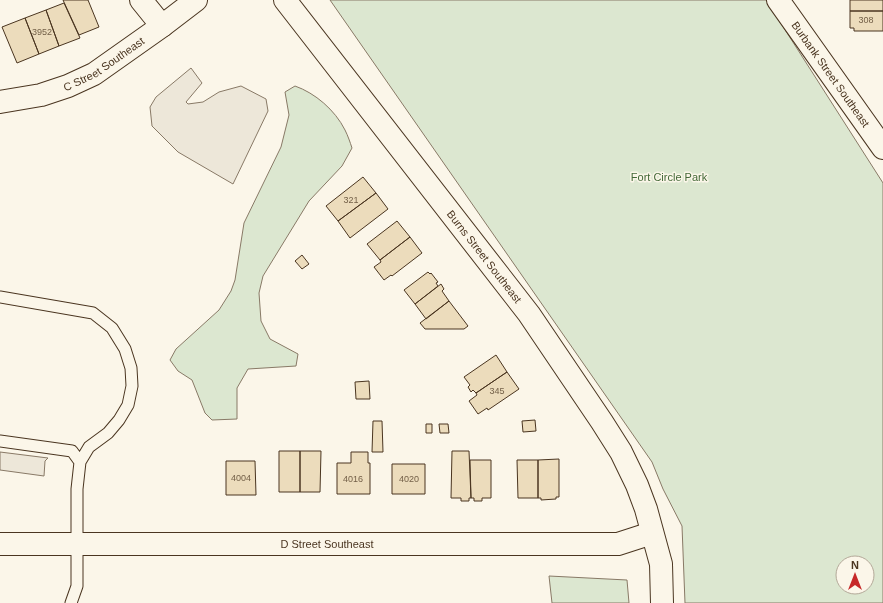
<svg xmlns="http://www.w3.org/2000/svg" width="883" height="603" viewBox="0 0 883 603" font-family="Arial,sans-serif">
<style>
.green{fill:#dce7d0;stroke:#887966;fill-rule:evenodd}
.parking{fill:#ede7d9;stroke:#887966}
.building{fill:#ecdcbc;stroke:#4a3520}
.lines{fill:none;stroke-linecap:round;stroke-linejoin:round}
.lane-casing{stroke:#4a3520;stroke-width:13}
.street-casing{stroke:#4a3520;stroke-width:24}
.lane{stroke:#fbf6e9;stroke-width:11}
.street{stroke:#fbf6e9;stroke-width:22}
.labels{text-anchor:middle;stroke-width:3;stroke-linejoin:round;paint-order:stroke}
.number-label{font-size:9px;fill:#725f47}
.street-label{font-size:11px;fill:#4a3520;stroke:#fbf6e9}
.park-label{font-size:11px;fill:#436837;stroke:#fbf6e9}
</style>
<rect width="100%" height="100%" fill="#fbf6e9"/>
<path class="green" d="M 330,0 L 766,0 L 883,183 L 883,603 L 685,603 L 682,526 L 663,489 L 652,462 ZM 843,563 L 867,563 L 867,587 L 843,587 Z
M 295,86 C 315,93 335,110 345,130 C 348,136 350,142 352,148 L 342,166 L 309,201 L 263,276 L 259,293 L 261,321 L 270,339 L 298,354 L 296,366 L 248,369 L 237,388 L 237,419 L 212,420 L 205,413 L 192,380 L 178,371 L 170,360 L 176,349 L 219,310 L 231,291 L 235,280 L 244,223 L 281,147 L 289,115 L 285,92 Z
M 549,576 L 627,580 L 629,603 L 552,603 Z"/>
<path class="parking" d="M 191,68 L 202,83 L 186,102 L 188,104 L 203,102 L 219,92 L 241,86 L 266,99 L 268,111 L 233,184 L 178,152 L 152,126 L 150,107 L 156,97 Z
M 0,452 L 48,458 L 45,461 L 44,476 L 0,470 Z"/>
<path class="building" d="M 63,0 L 88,0 L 99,27 L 79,35 Z
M 850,0 L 883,0 L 883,11 L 850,11 Z
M 64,3 L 80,38 L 59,46 L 46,10 Z
M 46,10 L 59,46 L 39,54 L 25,18 Z
M 850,11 L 883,11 L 883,31 L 854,31 L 854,28 L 850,28 Z
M 25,18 L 39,54 L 17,63 L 2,27 Z
M 363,177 L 376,193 L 338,221 L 326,206 Z
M 376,193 L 388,209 L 350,238 L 338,221 Z
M 397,221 L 410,237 L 380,260 L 367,244 Z
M 410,237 L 422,253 L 392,276 L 391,275 L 384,280 L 374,267 L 381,262 L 380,260 Z
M 302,255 L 309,264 L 302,269 L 295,261 Z
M 428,272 L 430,274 L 431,273 L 438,282 L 436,283 L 438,286 L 415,304 L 404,290 Z
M 441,284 L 444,289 L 442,291 L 449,301 L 426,319 L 415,304 Z
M 449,301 L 468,326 L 464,329 L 425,329 L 420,323 Z
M 496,355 L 507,372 L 476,393 L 473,390 L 471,392 L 468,387 L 470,385 L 464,377 Z
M 507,372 L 519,389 L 488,410 L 487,408 L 478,414 L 469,401 L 477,395 L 476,393 Z
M 369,381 L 370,399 L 356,399 L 355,382 Z
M 535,420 L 536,431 L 523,432 L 522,421 Z
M 373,421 L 382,421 L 383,452 L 372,452 Z
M 426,424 L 432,424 L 432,433 L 426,433 Z
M 439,424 L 448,424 L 449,433 L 440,433 Z
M 279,451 L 300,451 L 300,492 L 279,492 Z
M 300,451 L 321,451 L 320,492 L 300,492 Z
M 452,451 L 469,451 L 471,498 L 469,498 L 469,501 L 461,501 L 461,498 L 451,498 Z
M 351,452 L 368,452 L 368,463 L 370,463 L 370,494 L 337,494 L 337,463 L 351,463 Z
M 559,459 L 559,497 L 556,497 L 556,499 L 541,500 L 541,498 L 538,498 L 538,460 Z
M 470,460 L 491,460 L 491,498 L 482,498 L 482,501 L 474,501 L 474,498 L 471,498 Z
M 517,460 L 538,460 L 538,498 L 518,498 Z
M 226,461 L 255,461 L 256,495 L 226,495 Z
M 392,464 L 425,464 L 425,494 L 392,494 Z"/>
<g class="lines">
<defs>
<path id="lane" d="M 0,297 L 93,313 L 112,328 L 125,349 L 131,368 L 132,386 L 128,405 L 119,420 L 108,433 L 89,447 L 80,462 L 77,489 L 77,586 L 71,603
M 0,441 L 72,451 L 80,462"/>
<g id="street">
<path d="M 141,0 L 162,26"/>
<path id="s1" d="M 285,0 L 529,314 L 602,422 L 621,452 L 637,485 L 646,509 L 661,564 L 662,603"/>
<path id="s2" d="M 778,0 L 883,148"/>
<path id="s3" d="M 0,102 L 41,95 L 68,86 L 94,74 L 162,26 L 196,0"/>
<path id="s4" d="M 0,544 L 618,544 L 652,533"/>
</g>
</defs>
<use href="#lane" class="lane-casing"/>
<use href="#street" class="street-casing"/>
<use href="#lane" class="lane"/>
<use href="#street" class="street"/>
</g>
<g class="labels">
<g class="number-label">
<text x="866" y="23">308</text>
<text x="42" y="35">3952</text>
<text x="351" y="203">321</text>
<text x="497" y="394">345</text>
<text x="241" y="481">4004</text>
<text x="353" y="482">4016</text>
<text x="409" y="482">4020</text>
</g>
<g class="street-label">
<text dy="4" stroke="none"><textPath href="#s3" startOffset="112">C Street Southeast</textPath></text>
<text dy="4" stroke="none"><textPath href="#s2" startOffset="91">Burbank Street Southeast</textPath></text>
<text dy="4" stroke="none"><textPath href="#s1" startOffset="325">Burns Street Southeast</textPath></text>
<text dy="4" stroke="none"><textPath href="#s4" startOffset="327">D Street Southeast</textPath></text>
</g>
<g class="park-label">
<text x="669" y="181">Fort Circle Park</text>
</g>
</g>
<g transform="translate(855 575)"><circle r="19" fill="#fbf6e9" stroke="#b4a999"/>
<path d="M0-3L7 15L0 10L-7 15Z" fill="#c62828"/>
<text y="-6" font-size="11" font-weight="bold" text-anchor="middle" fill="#4a3520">N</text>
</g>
</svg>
